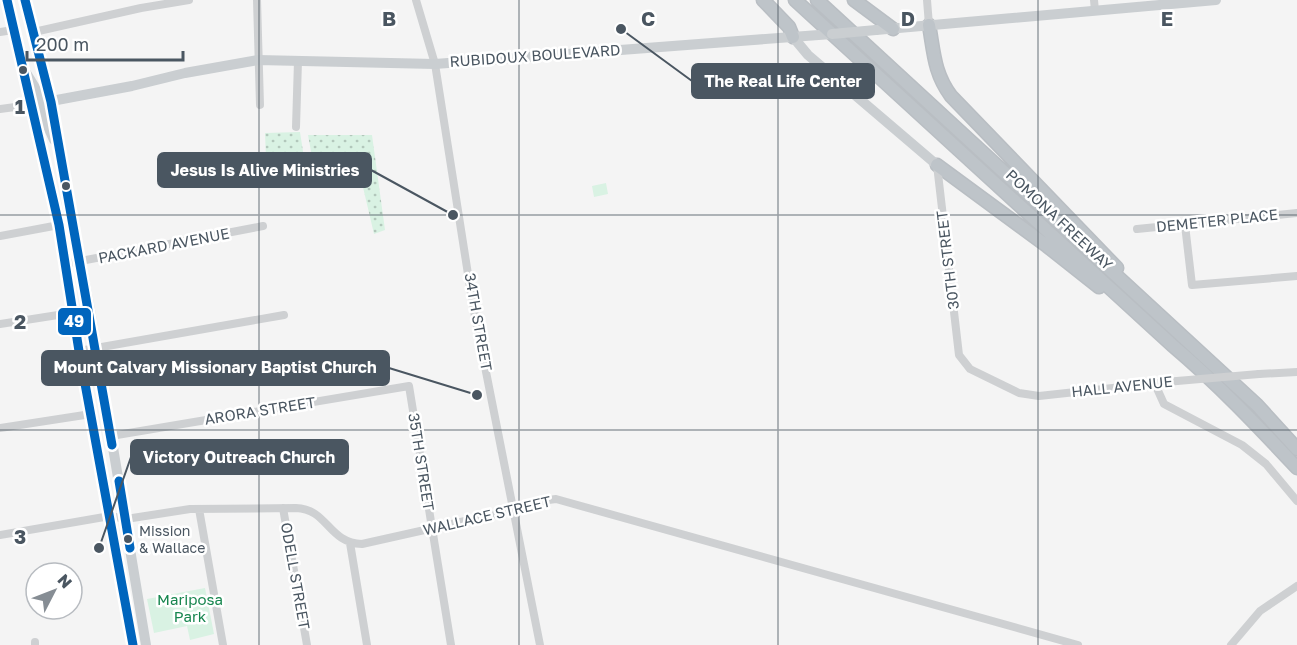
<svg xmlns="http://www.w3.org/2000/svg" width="1297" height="645" viewBox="0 0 1297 645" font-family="'Golos Text',sans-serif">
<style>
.grass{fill:url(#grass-dots)}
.green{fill:#d9f2e3}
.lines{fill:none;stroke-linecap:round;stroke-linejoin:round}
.highway-casing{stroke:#b9bec3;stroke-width:15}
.minor{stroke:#ced0d2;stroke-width:8}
.major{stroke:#caced1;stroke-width:10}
.highway{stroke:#bec4c9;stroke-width:12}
.minor-bridge{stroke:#ced0d2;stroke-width:8}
.major-bridge{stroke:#caced1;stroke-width:10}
.bus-1-casing{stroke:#fff;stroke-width:14}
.bus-1{stroke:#0065bd;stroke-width:9}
.grid{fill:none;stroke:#4a5661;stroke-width:1.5;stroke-opacity:0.55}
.bus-dot{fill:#4a5661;stroke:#fff;stroke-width:2}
.labels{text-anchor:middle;stroke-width:5;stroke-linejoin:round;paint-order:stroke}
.bus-label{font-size:14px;fill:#4a5661;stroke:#fff;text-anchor:start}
.street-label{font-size:15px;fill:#4a5661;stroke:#fff}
.park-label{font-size:15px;fill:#17864f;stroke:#fff}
.grid-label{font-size:20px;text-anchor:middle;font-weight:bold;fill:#4a5661;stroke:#fff;stroke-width:5;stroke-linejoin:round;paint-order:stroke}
.leader{fill:none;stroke:#4a5661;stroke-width:2}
.callout-dot{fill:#4a5661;stroke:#fff;stroke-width:2}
.callout{fill:#4a5661;stroke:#4a5661;stroke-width:2}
.callout-label{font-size:16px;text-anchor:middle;font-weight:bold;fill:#fff}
.line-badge{stroke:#fff;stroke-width:2}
.badge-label{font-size:16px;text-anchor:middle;font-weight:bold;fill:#fff}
</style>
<defs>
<pattern id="grass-dots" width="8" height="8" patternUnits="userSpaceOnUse" patternTransform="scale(1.5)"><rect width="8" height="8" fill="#d9f2e3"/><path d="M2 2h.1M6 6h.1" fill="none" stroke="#b2c7bb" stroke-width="1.8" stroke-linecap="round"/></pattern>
</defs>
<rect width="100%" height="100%" fill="#f4f4f4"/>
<path class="grass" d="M 300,132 L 304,158 L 293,169 L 292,178 L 267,183 L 265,133 Z
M 308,135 L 372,135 L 385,230 L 374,234 L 362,183 L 335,188 L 331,169 L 312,157 Z"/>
<path class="green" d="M 606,183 L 608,194 L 594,197 L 592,186 Z
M 205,588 L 214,634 L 190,640 L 187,626 L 154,633 L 147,599 Z"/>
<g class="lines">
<defs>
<path id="highway" d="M 763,0 L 789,27 L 793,37
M 795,0 L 1172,345 C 1217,383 1257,425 1297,468
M 817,0 L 1257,405 L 1297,449
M 854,0 L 893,29
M 929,25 C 934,53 934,73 951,96 L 1117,268
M 937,165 L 1047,246 L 1099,287"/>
</defs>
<use href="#highway" class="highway-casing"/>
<path class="minor" d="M 257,0 L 260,105
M 416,0 L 435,64 L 473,306 L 540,645
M 927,0 L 929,25
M 1094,0 L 1095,11
M 0,32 L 13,30
M 34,32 L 141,8 L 189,0
M 0,109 L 30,105
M 296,127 L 298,61
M 937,165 L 959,355 L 970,369 L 1019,393 L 1039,396 L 1177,381
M 1185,225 L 1192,285 L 1297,276
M 1137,229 L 1297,213
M 0,236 L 59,225
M 65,264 L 263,226
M 0,324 L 90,310
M 79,351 L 284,315
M 1259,374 L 1297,372
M 1155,384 L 1164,404 L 1242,445 L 1266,464 L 1297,501
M 0,428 L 91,414
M 111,436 L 409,386 L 451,645
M 283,508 L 307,645
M 199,509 L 223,645
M 0,535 L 110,516 L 126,519 L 190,509 L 296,508 C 328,509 328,543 362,544 L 514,510 L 533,502 L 556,499 L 1078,645
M 350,543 L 367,645
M 35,642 L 35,645
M 1231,645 L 1260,611 L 1297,586"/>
<path class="major" d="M 7,0 L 59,225 L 79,351 L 133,645
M 25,0 L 51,102 L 90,310 L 146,645
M 876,30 L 1216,0
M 793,37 L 808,55 L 937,165
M 25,71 L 39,94 L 51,102
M 30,105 L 132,86 L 185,73 L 258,60 L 435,64 L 832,34
M 30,105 L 41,111 L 54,140"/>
<use href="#highway" class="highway"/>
<path class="minor-bridge" d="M 1177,381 L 1259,374"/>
<path class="major-bridge" d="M 832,34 L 876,30"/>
<defs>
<path id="bus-1" d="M 7,0 L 59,225 L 79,351 L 133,645
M 25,0 L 51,102 L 112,445
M 119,481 L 130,548"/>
</defs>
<use href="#bus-1" class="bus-1-casing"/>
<use href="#bus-1" class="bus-1"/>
</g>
<path class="grid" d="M 259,0 L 259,645M 519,0 L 519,645M 778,0 L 778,645M 1038,0 L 1038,645M 0,215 L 1297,215M 0,430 L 1297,430"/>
<g class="bus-dot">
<circle cx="23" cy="70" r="5"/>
<circle cx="66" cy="186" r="5"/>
<circle cx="128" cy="539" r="5"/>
</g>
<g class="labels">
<g class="bus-label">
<text x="139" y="536">Mission<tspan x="139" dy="17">&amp; Wallace</tspan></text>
</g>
<g class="street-label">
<text transform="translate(535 56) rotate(-4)" y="5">RUBIDOUX BOULEVARD</text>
<text transform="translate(1059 220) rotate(43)" y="5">POMONA FREEWAY</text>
<text transform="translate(1217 221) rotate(-6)" y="5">DEMETER PLACE</text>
<text transform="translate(164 246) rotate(-11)" y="5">PACKARD AVENUE</text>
<text transform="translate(948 260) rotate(-97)" y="5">30TH STREET</text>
<text transform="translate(478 322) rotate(80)" y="5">34TH STREET</text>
<text transform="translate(1122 387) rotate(-6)" y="5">HALL AVENUE</text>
<text transform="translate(260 411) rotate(-9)" y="5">ARORA STREET</text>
<text transform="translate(421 462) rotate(81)" y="5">35TH STREET</text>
<text transform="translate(487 516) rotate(-13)" y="5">WALLACE STREET</text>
<text transform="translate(295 576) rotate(80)" y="5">ODELL STREET</text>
</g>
<g class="park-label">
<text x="190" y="605">Mariposa<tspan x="190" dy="17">Park</tspan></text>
</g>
</g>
<g class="grid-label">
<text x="389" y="26">B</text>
<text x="648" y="26">C</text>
<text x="908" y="26">D</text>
<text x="1167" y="26">E</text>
<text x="20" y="114">1</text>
<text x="20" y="329">2</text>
<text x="20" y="544">3</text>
</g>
<path class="leader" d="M621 29L692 81M453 215L371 170M477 395L389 368M99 548L131 457"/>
<g class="callout-dot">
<circle cx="621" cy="29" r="6"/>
<circle cx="453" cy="215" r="6"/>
<circle cx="477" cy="395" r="6"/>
<circle cx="99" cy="548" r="6"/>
</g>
<g class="callout">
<rect x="692" y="64" width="182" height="34" rx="6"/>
<rect x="158" y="153" width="213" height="34" rx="6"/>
<rect x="42" y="351" width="347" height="34" rx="6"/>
<rect x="131" y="440" width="217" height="34" rx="6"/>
</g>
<g class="callout-label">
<text x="783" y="87">The Real Life Center</text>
<text x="265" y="176">Jesus Is Alive Ministries</text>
<text x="215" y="373">Mount Calvary Missionary Baptist Church</text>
<text x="239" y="463">Victory Outreach Church</text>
</g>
<rect class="line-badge" x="57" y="307" width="35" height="29" rx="6" fill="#0065bd"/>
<g class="badge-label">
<text x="74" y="327">49</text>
</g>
<g transform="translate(54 591) rotate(48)"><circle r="28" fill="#ffffff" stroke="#b7bbc0" stroke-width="1.5"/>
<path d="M0-4.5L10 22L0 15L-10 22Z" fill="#868d94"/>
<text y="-9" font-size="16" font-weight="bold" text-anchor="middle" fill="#4a5661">N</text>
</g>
<path d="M27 51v9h156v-9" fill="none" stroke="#4a5661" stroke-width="3"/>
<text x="36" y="51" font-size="18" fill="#4a5661" stroke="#ffffff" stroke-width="4.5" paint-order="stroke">200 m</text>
</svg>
